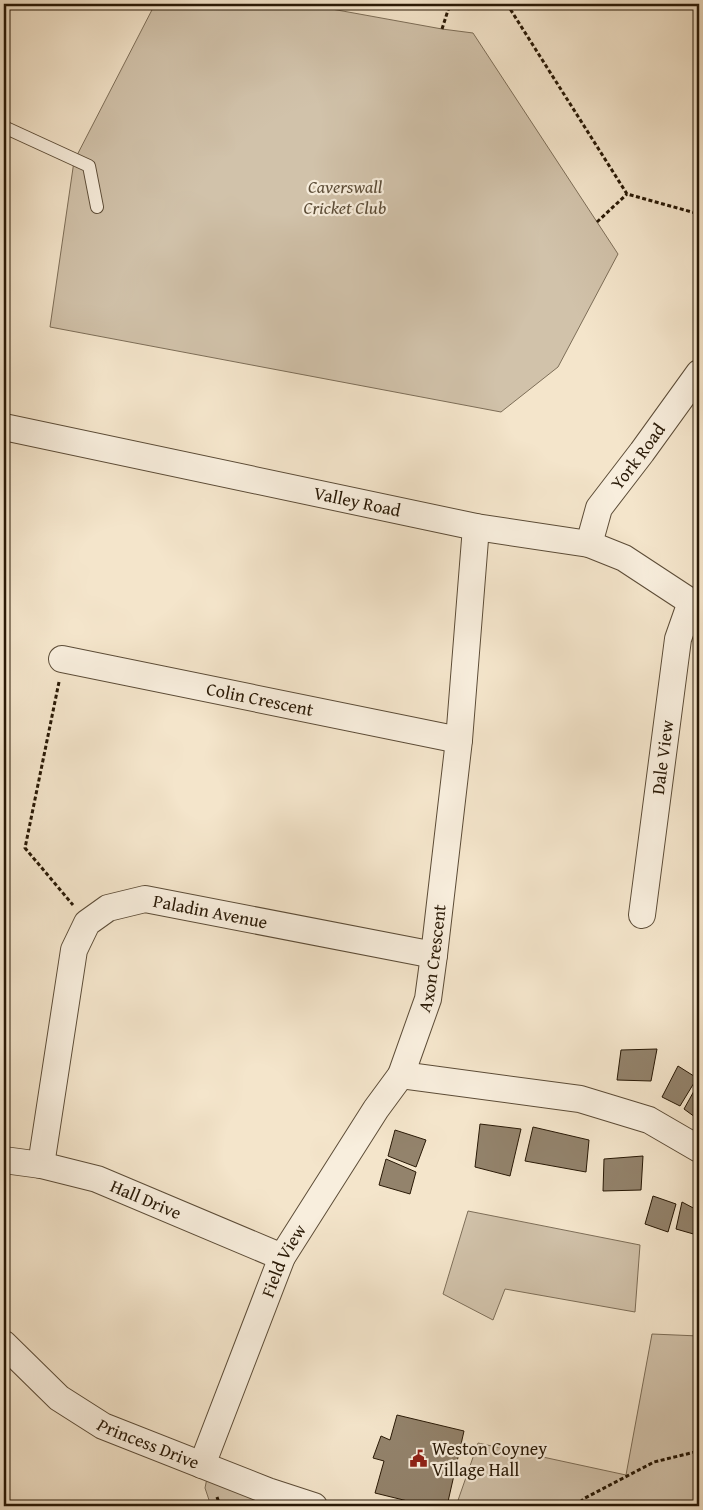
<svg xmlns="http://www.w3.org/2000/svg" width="703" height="1510" viewBox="0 0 703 1510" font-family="'Gentium Book Plus',serif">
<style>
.green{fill:#d1c2aa;stroke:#7d6e58}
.building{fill:#93836c;stroke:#291906}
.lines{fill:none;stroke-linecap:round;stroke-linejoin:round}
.lane-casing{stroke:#5c4c37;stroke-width:14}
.street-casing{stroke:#5c4c37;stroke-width:28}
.path{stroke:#291906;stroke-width:3;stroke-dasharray:4 2.5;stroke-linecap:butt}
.lane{stroke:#f8eedd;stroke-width:12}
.street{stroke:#f8eedd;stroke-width:26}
.labels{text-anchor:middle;stroke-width:4.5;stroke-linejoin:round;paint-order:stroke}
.park-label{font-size:18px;font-style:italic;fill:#5b4c37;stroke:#f8eedd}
.street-label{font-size:18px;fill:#291906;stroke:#f8eedd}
.poi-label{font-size:18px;fill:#291906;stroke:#f8eedd;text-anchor:start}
</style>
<rect width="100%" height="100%" fill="#f4e5cb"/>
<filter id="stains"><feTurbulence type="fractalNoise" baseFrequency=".004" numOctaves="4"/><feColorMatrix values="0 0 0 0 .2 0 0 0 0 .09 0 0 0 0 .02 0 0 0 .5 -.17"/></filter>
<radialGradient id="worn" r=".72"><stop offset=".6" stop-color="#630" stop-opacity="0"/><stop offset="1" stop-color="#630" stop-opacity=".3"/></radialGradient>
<path class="green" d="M 155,4 L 304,4 L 442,29 L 473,33 L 618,254 L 558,367 L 501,412 L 50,327 L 74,161 Z
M 468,1211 L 640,1245 L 635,1312 L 505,1289 L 493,1320 L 443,1294 Z
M 652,1334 L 699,1336 L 699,1505 L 698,1503 L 628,1502 L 625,1506 L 456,1506 L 478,1443 L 626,1475 Z
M 207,1478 L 285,1506 L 211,1506 L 205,1488 Z"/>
<path class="building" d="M 657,1049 L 651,1081 L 617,1080 L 621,1050 Z
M 678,1066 L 697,1078 L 680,1106 L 662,1097 Z
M 699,1082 L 699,1120 L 684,1109 Z
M 480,1124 L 521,1129 L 510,1176 L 475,1167 Z
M 533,1127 L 589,1140 L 586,1172 L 525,1161 Z
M 395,1130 L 426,1140 L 416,1167 L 388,1156 Z
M 643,1156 L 641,1190 L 603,1191 L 604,1159 Z
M 386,1159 L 416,1172 L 410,1194 L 379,1185 Z
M 653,1196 L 676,1204 L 668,1232 L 645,1224 Z
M 682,1202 L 699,1211 L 699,1226 L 697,1235 L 676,1229 Z
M 397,1415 L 464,1431 L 447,1506 L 428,1506 L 375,1493 L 384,1461 L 373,1458 L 381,1436 L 390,1440 Z"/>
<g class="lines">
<defs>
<path id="lane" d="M 4,127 L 89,166 L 97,207"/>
<g id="street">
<path id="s1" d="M 4,427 L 476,527 L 589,544 L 624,558 L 691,602 L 699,605"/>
<path id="s2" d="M 589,544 L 599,508 L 642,452 L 699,373"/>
<path id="s3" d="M 62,659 L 459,740"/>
<path id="s4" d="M 642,915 L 678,639 L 691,602"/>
<path d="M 401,1075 L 580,1099 L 649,1120 L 699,1149"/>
<path id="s5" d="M 4,1160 L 41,1165 L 97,1179 L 282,1257"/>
<path id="s6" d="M 41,1165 L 74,950 L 87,923 L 108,908 L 145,899 L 434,955"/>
<path id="s7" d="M 4,1344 L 59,1398 L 103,1426 L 268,1491 L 314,1506"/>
<path id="s8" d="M 202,1465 L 282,1257 L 376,1109 L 401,1075 L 428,999 L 434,955 L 459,740 L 476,527"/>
</g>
</defs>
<use href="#lane" class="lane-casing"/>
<use href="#street" class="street-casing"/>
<path class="path" d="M 507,4 L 627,194 L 699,214
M 442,29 L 450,4
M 597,222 L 627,194
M 59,682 L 25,848 L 73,905
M 217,1497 L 220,1506
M 575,1506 L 585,1498 L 654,1462 L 699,1451"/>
<use href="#lane" class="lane"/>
<use href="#street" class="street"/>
</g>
<defs>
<symbol id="civic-bare" viewBox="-9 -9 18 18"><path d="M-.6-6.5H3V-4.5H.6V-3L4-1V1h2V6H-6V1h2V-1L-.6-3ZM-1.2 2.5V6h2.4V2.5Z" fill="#8f2418" stroke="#f8eedd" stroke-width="2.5" paint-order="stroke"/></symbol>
</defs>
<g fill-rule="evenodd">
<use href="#civic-bare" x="406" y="1446" width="25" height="25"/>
</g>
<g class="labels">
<g class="park-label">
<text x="345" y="193">Caverswall<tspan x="345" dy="21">Cricket Club</tspan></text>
</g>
<g class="street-label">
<text dy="6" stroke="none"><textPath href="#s2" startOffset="102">York Road</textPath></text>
<text dy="6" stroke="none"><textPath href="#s1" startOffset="361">Valley Road</textPath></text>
<text dy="6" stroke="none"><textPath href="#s3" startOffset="202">Colin Crescent</textPath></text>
<text dy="6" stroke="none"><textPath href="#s4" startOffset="159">Dale View</textPath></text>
<text dy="6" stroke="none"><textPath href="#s6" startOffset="378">Paladin Avenue</textPath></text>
<text dy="6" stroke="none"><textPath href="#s8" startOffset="562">Axon Crescent</textPath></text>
<text dy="6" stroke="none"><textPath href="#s5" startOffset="148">Hall Drive</textPath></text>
<text dy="6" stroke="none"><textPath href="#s8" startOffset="220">Field View</textPath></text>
<text dy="6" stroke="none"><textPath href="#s7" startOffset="178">Princess Drive</textPath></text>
</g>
<g class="poi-label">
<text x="432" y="1455">Weston Coyney<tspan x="432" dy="21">Village Hall</tspan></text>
</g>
</g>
<rect width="703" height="1510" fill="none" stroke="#f4e5cb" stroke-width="20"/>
<rect x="5" y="5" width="693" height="1500" fill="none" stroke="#291906" stroke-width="2.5"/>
<rect x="10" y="10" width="683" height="1490" fill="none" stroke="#291906"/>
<rect width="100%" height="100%" filter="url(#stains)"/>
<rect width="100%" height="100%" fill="url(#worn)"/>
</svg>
